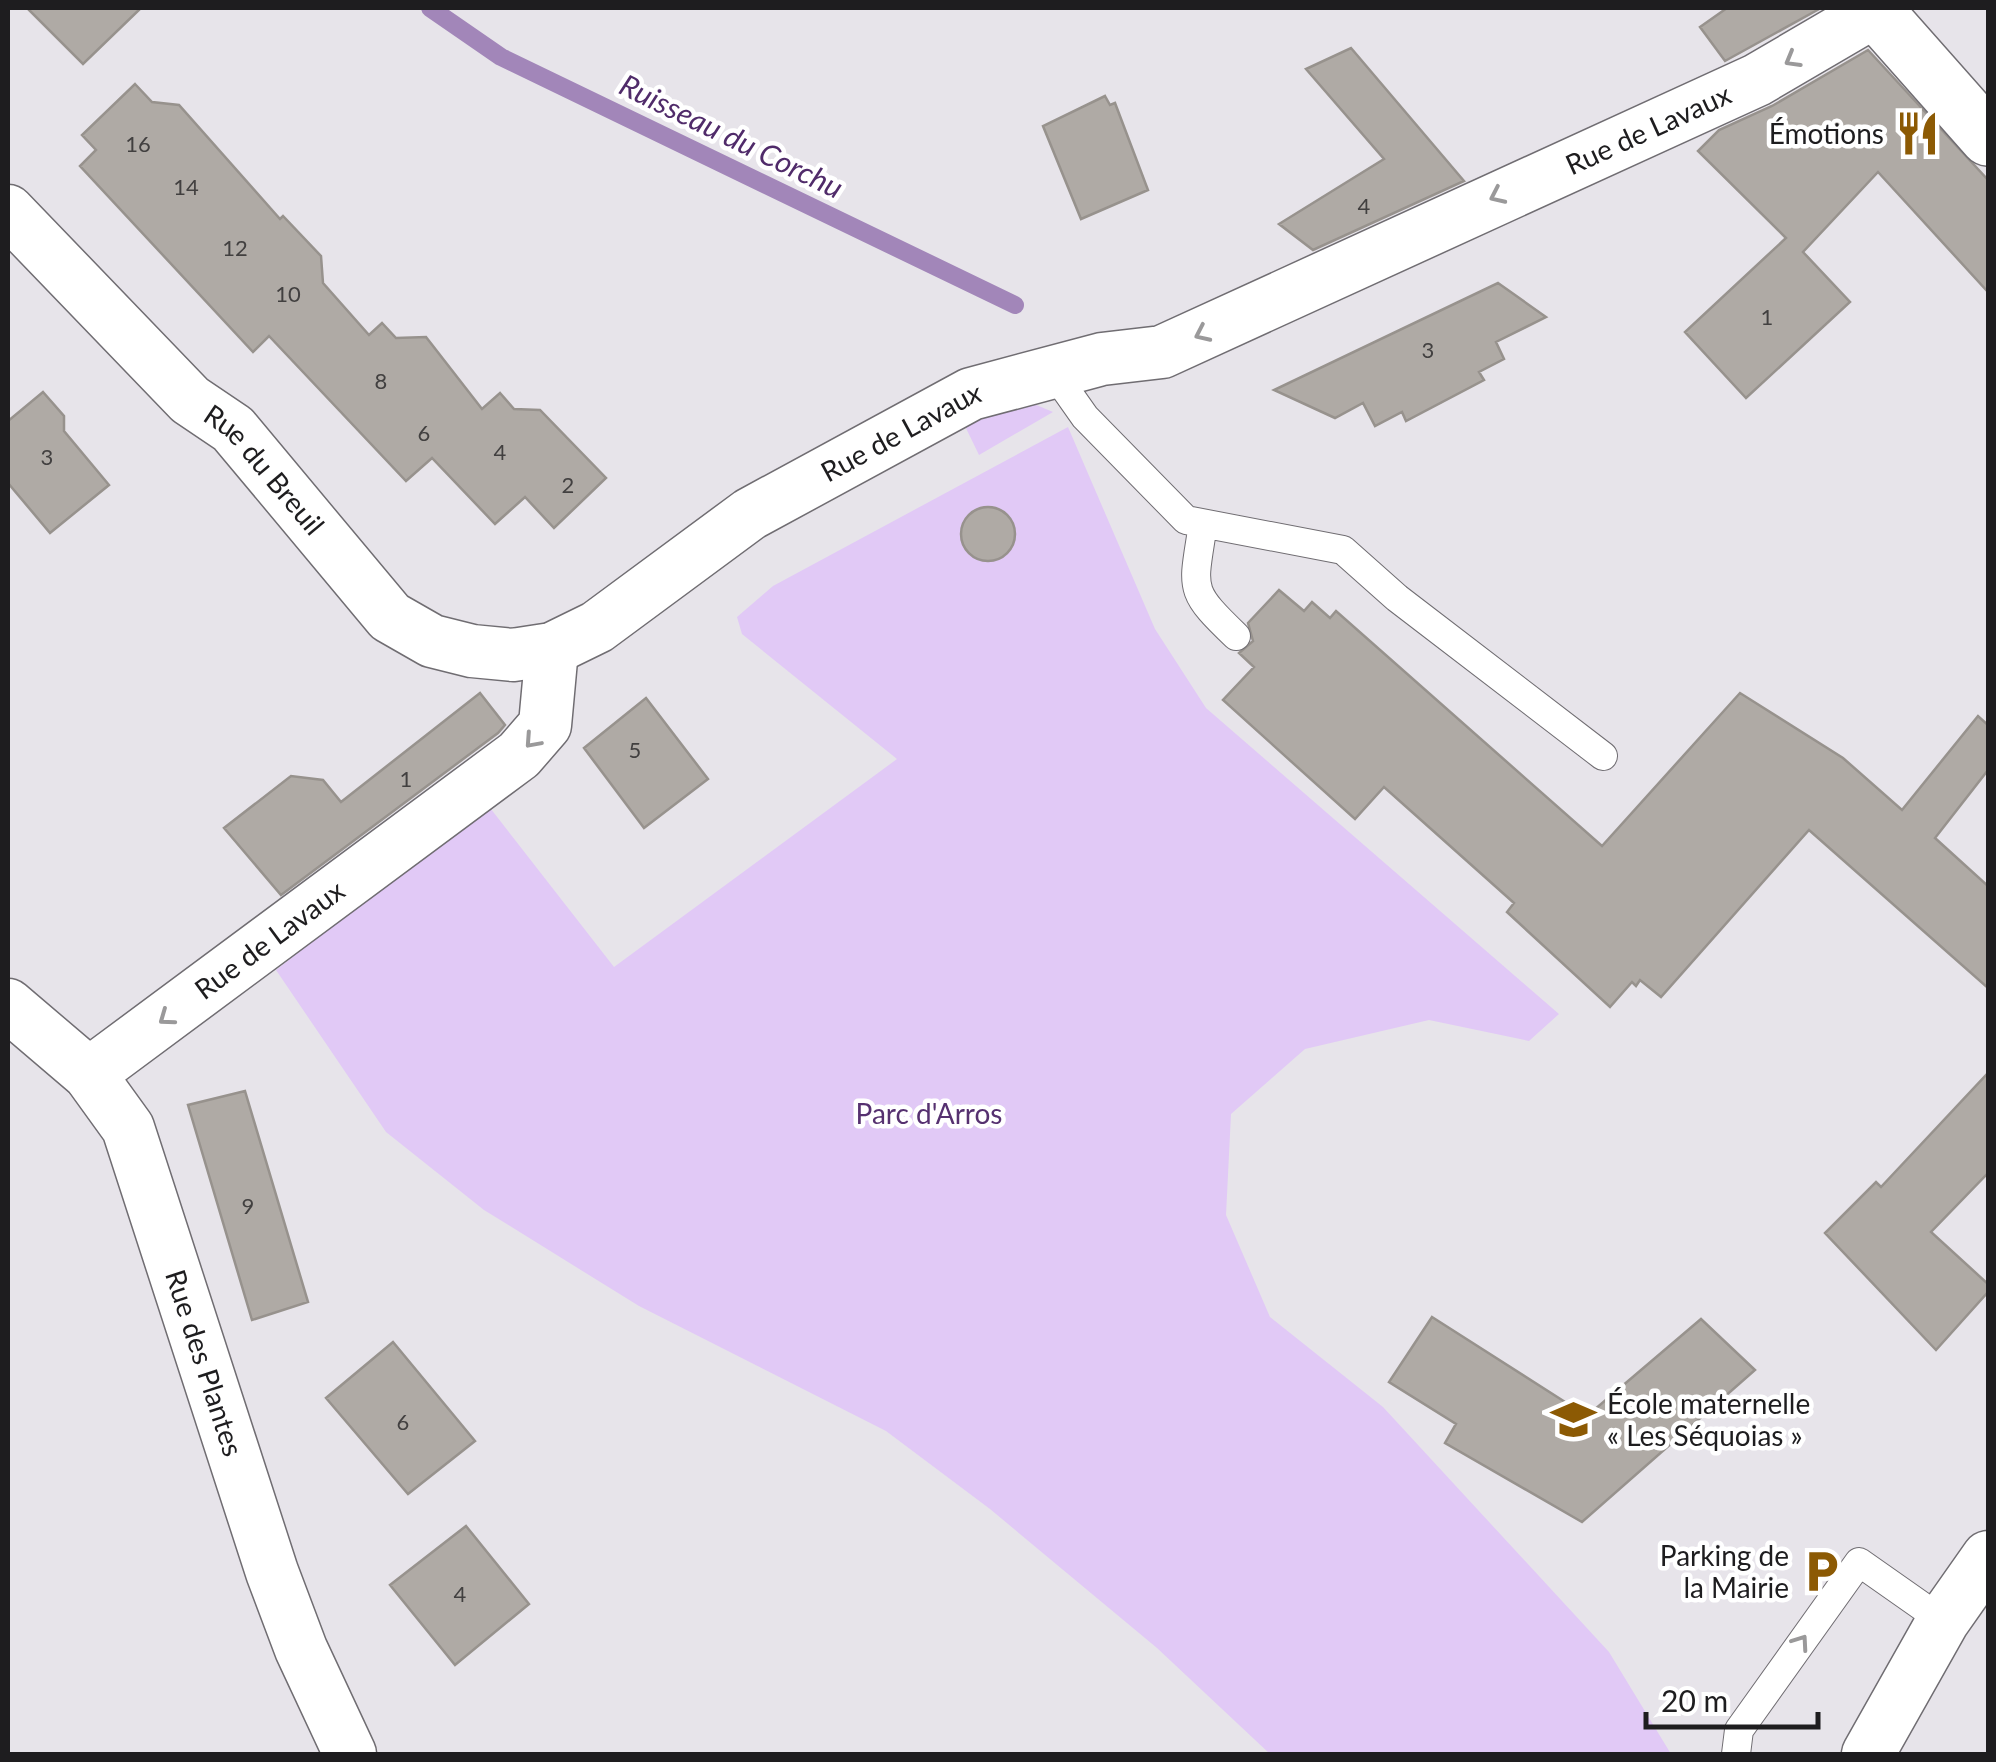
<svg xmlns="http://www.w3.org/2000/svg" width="1996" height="1762" viewBox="0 0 1996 1762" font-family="Lato,sans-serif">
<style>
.green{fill:#e1c9f6}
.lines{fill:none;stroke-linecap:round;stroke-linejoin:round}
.stream{stroke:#a286b9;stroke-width:18}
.building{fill:#afaaa5;stroke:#97928d;stroke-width:2.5}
.service-casing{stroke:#706d72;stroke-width:30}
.minor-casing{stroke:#706d72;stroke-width:55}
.tertiary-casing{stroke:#706d72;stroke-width:58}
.service{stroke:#fff;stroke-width:28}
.minor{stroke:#fff;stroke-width:52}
.tertiary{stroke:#fff;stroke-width:55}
.oneway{stroke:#9a999a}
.labels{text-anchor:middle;stroke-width:9;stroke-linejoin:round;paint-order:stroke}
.number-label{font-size:22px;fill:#424040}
.street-label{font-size:28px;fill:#1e1d1f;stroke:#fff}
.poi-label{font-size:28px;fill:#1e1d1f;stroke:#fff;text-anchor:end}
.park-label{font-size:28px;fill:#563170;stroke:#fff}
.water-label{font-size:30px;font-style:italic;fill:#502b6a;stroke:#fff}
</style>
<rect width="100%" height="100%" fill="#e7e4ea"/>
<path class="green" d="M 1034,404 L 1053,412 L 979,455 L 963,422 Z
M 1068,427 L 1155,629 L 1206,708 L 1559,1014 L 1529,1041 L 1429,1020 L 1305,1049 L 1231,1114 L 1226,1215 L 1270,1317 L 1383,1407 L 1609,1652 L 1671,1754 L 1270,1754 L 1157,1648 L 990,1509 L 886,1431 L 639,1306 L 484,1210 L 386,1132 L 276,970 L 487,804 L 614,967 L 897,759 L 742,634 L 737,617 L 773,586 Z"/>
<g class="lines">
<path class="stream" d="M 430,8 L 501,57 L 1015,305"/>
</g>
<path class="building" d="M 27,8 L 141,8 L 83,64 Z
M 1727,8 L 1821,8 L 1725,61 L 1700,27 Z
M 1351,48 L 1464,181 L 1313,250 L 1279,224 L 1384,159 L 1306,69 Z
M 1868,50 L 1988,180 L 1988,292 L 1878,172 L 1803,252 L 1850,302 L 1746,398 L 1685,332 L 1786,238 L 1698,151 L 1719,130 L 1772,106 Z
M 135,84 L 152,102 L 179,105 L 280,219 L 283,216 L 321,256 L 323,283 L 369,335 L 382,323 L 396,338 L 426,337 L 482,409 L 500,393 L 514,409 L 540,410 L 606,478 L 554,528 L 525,497 L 495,524 L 432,458 L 406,481 L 269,336 L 253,352 L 80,166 L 96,150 L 82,135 Z
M 1105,96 L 1110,105 L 1115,103 L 1148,190 L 1081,219 L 1043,126 Z
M 1498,283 L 1546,317 L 1496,342 L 1504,359 L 1479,372 L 1484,380 L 1406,421 L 1402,412 L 1375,426 L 1363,403 L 1335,418 L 1274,390 Z
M 43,392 L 64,416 L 64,431 L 109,485 L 50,533 L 8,483 L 8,421 Z
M961 534a27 27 0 1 1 54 0a27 27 0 1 1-54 0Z
M 1279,590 L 1304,611 L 1312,602 L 1330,618 L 1336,611 L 1602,846 L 1740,693 L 1843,758 L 1902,810 L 1978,716 L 1988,725 L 1988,770 L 1935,838 L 1988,886 L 1988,988 L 1809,830 L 1661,997 L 1640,980 L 1636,986 L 1632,982 L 1610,1007 L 1507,912 L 1514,903 L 1384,787 L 1355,819 L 1223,700 L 1254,667 L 1239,653 L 1253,641 L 1248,623 Z
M 480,693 L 505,725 L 498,733 L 281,895 L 224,828 L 291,776 L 323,780 L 341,802 Z
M 646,698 L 708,779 L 644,828 L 584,748 Z
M 1988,1073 L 1988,1173 L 1931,1232 L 1988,1284 L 1988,1292 L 1936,1350 L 1825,1233 L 1876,1182 L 1881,1187 Z
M 245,1091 L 308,1302 L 252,1320 L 188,1105 Z
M 1432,1317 L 1587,1416 L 1701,1319 L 1755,1370 L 1582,1522 L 1445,1443 L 1456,1424 L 1389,1382 Z
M 393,1342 L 475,1441 L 408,1494 L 326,1398 Z
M 466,1526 L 529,1604 L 455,1665 L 390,1585 Z"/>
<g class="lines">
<defs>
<path id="service" d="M 1054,373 L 1085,417 L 1186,520 L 1343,550 L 1397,598 L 1603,756
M 1203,524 C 1193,590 1187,589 1236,636
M 1736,1754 L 1739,1730 L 1859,1562 L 1943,1621"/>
<g id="minor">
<path id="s1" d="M 8,211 L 190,400 L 233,429 L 390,617 L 432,641 L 472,651 L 513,655 L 552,649 L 597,627 L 750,514 L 971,394 L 1102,359 L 1162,352 L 1757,80 L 1880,8"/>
<path id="s2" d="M 8,1005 L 89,1074 L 128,1128 L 272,1572 L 301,1649 L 350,1754"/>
<path id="s3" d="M 89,1074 L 519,755 L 545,725 L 552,649"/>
<path d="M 1868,1754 L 1943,1621 L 1988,1557"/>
</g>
<path id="tertiary" d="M 1873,8 L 1988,138"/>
</defs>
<use href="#service" class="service-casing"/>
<use href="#minor" class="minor-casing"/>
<use href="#tertiary" class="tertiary-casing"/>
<use href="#service" class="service"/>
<use href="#minor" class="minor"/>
<use href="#tertiary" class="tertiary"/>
</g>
<defs><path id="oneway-chevron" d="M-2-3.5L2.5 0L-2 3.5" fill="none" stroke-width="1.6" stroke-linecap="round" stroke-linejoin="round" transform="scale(2.5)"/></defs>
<g class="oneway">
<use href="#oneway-chevron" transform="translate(1792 60) rotate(150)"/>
<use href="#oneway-chevron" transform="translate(1497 196) rotate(155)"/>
<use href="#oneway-chevron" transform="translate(1202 334) rotate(155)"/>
<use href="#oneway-chevron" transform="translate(532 741) rotate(132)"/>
<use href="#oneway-chevron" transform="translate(166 1018) rotate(144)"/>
<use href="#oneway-chevron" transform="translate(1801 1642) rotate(-55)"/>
</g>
<defs>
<symbol id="restaurant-bare" viewBox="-9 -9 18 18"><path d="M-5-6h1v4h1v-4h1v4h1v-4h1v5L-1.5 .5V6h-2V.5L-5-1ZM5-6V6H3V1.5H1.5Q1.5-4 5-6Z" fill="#8c5a04" stroke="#fff" stroke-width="2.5" paint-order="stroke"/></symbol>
<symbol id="school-bare" viewBox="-9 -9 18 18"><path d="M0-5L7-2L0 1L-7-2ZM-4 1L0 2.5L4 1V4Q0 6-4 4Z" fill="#8c5a04" stroke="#fff" stroke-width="2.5" paint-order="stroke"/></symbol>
<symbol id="parking-bare" viewBox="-9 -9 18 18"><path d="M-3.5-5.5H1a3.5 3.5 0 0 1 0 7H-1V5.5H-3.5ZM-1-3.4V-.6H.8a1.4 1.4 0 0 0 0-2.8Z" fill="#8c5a04" stroke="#fff" stroke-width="2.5" paint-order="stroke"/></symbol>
</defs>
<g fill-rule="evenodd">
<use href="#restaurant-bare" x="1886" y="102" width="63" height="63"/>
<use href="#school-bare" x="1542" y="1388" width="63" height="63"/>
<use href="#parking-bare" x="1790" y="1540" width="63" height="63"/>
</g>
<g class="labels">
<g class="number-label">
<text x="138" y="152">16</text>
<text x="186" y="195">14</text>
<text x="1364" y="214">4</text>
<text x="235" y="256">12</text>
<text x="288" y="302">10</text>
<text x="1767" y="325">1</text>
<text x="1428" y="358">3</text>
<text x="381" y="389">8</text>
<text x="424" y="441">6</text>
<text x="500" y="460">4</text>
<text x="47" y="465">3</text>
<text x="568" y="493">2</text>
<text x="635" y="758">5</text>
<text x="406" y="787">1</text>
<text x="248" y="1214">9</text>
<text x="403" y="1430">6</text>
<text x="460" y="1602">4</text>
</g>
<g class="street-label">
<text dy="10" stroke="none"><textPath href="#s1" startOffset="1952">Rue de Lavaux</textPath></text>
<text dy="10" stroke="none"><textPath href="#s1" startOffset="1142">Rue de Lavaux</textPath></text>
<text dy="10" stroke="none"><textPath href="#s1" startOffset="365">Rue du Breuil</textPath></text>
<text dy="10" stroke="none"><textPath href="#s3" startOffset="225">Rue de Lavaux</textPath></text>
<text dy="10" stroke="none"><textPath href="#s2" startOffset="420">Rue des Plantes</textPath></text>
</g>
<g class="poi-label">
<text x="1884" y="144">Émotions</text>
<text x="1607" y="1414" text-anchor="start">École maternelle<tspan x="1607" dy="32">« Les Séquoias »</tspan></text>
<text x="1789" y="1566">Parking de<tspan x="1789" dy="32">la Mairie</tspan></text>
</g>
<g class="park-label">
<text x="929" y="1124">Parc d'Arros</text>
</g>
<g class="water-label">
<text transform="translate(731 137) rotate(26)" y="10">Ruisseau du Corchu</text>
</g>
</g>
<rect width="1996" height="1762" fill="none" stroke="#1e1d1f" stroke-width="20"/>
<path d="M1646 1712v15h172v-15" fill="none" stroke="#1e1d1f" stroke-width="5"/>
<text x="1661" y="1712" font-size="30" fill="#1e1d1f" stroke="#ffffff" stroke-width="8" paint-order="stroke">20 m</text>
</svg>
